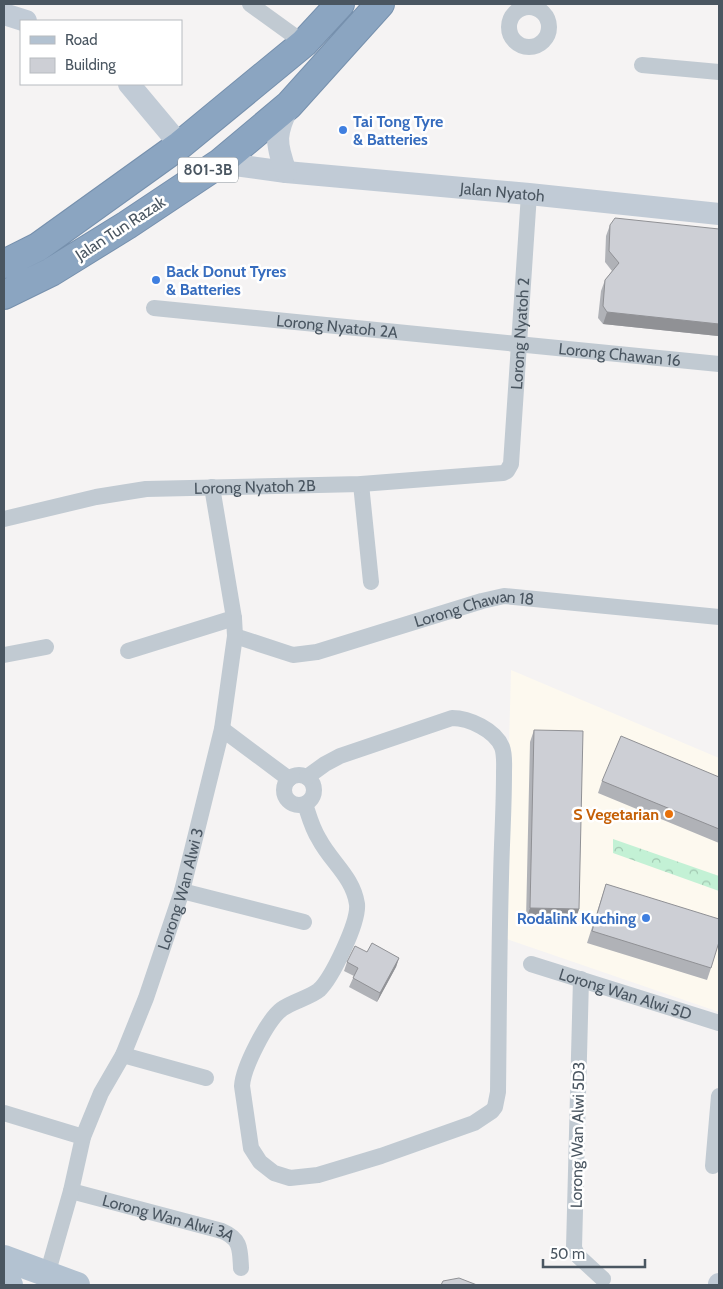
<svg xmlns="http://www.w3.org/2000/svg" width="723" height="1289" viewBox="0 0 723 1289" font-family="Cabin,sans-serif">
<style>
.commercial{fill:#fdf9ef}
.park{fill:url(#park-crowns)}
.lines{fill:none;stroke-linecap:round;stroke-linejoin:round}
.highway-casing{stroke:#7690ad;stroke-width:30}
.street{stroke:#c1cad2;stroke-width:16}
.secondary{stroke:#c1cbd6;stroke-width:22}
.primary{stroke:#b3c2d1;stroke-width:26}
.highway{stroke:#8ba5c1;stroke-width:28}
.wall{fill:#b0b2b7}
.shaded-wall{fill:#909195}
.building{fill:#cdcfd5;stroke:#909195}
.shop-dot{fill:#3f7fe0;stroke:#fff;stroke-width:2}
.food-dot{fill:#e8710a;stroke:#fff;stroke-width:2}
.labels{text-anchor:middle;stroke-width:5;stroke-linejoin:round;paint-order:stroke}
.shield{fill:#fff;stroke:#808990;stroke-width:1}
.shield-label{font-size:15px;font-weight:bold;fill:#4a5661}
.shop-label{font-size:16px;font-weight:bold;fill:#366cbe;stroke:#fff;text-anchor:start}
.street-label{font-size:16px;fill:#4a5661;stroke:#fff}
.food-label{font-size:16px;font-weight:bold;fill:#c56008;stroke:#fff;text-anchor:end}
</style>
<defs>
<pattern id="park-crowns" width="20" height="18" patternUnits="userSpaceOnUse" patternTransform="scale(1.25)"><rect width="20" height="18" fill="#c3f1d5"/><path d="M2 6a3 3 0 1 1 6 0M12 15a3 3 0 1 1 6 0" fill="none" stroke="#a0c6b0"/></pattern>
</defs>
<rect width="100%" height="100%" fill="#f5f3f3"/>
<path class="commercial" d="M 511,670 L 719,758 L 719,1012 L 504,938 Z"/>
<path class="park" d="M 613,839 L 719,876 L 719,891 L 613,853 Z"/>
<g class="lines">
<defs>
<path id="highway" d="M 4,264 L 38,247 L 180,145 L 304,43 L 340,4
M 4,295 L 51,272 L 127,225 L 220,163 L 289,105 L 380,4"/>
</defs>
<use href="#highway" class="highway-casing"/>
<g class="street">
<path d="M 250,4 L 304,43"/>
<circle cx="529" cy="27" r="20"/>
<path d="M 642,65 L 719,72"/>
<path id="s1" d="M 154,308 L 719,364"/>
<path d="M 361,484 L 371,582"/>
<path id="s2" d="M 4,519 L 96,497 L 146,489 L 361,484 L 503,473 L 507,471 L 511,464 L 529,194"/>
<path id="s3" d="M 235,636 L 293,655 L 317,652 L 482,601 L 504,596 L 719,617"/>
<path d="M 128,651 L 234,618"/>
<path d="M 4,655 L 46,647"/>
<path d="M 222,729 L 289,779"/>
<circle cx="299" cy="790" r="15"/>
<path d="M 305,804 C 309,816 312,828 319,839 C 331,862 353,877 357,904 C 359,922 332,978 319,990 C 311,997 291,1002 282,1009 C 267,1020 243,1068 242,1086 L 251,1148 L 260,1162 L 274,1173 L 290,1178 L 318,1175 L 381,1156 L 474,1123 L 492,1111 L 495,1107 L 498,1092 C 499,1010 499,928 502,845 C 503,821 504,797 504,773 C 504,765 505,755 502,747 C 495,730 469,718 452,718 L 340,756 L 325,764 L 307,777"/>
<path d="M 182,891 L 304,922"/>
<path id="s4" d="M 531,964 L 719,1023"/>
<path d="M 581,979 L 574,1248 L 578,1256 L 603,1279"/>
<path d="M 123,1055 L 206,1078"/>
<path d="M 4,1113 L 83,1137"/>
<path d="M 713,1166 L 719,1096"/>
<path id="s5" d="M 71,1191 L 222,1231 C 241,1239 240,1249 241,1268"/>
<path id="s6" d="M 47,1275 L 71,1191 L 83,1137 L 101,1093 L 123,1055 L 146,998 L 182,891 L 222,729 L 235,636 L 234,618 L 212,487"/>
</g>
<g class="secondary">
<path d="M 4,14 L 26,21"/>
<path d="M 129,84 L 180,145"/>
<path id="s7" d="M 220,163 L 286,172 L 529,194 L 719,214"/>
<path d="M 286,172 C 275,142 275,134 289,105"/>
<path d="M 719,1285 L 719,1284"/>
</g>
<path class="primary" d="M 4,1258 L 77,1285
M 4,1283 L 10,1285"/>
<use href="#highway" class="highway"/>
</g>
<path class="wall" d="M 610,225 L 719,229 L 719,332 L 718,336 L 603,324 L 598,318 L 601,291 L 605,280 L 612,271 L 605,262 L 606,236 Z
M 534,730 L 579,909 L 575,921 L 526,920 L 530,742 Z
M 719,777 L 719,843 L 598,793 L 602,781 Z
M 606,884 L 711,968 L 707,980 L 587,943 Z
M 367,952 L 399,958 L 396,967 L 377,1002 L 349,987 L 354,976 L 344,971 L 347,962 Z"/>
<path class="shaded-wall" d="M 607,312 L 719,324 L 719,332 L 718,336 L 603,324 Z
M 530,908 L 579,909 L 575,921 L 526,920 Z
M 399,958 L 396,967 L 377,1002 L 380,993 Z"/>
<path class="building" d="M 615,218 L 719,229 L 719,324 L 607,312 L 603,306 L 605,280 L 619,263 L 609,251 L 610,225 Z
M 534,730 L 583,731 L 579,909 L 530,908 Z
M 621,736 L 719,777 L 719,829 L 602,781 Z
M 606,884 L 719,919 L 719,942 L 711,968 L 592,931 Z
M 372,943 L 399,958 L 380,993 L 353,978 L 358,968 L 347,962 L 355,946 L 367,952 Z
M 459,1278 L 477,1285 L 441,1285 L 443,1281 Z"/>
<g class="shop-dot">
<circle cx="343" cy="130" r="5"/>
<circle cx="156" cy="280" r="5"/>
<circle cx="646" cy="918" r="5"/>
</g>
<circle class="food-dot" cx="669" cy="814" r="5"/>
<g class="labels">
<rect class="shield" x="178" y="157.5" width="60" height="25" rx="4"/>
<g class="shield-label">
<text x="208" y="175">801-3B</text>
</g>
<g class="shop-label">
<text x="353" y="127">Tai Tong Tyre<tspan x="353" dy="18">&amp; Batteries</tspan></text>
<text x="166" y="277">Back Donut Tyres<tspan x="166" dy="18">&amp; Batteries</tspan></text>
<text x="636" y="924" text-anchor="end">Rodalink Kuching</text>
</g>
<g class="street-label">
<text dy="6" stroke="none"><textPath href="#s7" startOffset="284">Jalan Nyatoh</textPath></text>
<text transform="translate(120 228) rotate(-33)" y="6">Jalan Tun Razak</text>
<text dy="6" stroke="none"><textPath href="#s1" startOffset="184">Lorong Nyatoh 2A</textPath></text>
<text dy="6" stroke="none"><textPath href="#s2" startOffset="646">Lorong Nyatoh 2</textPath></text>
<text dy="6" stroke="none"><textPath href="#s1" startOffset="468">Lorong Chawan 16</textPath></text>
<text dy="6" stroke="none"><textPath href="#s2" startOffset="254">Lorong Nyatoh 2B</textPath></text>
<text dy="6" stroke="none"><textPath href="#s3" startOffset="249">Lorong Chawan 18</textPath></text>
<text dy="6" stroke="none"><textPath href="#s6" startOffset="410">Lorong Wan Alwi 3</textPath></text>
<text dy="6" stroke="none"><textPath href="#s4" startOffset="99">Lorong Wan Alwi 5D</textPath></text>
<text transform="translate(577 1135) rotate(-89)" y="6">Lorong Wan Alwi 5D3</text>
<text dy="6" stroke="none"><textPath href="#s5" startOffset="101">Lorong Wan Alwi 3A</textPath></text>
</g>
<g class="food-label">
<text x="659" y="820">S Vegetarian</text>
</g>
</g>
<rect width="723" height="1289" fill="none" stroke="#4a5661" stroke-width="10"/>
<rect x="20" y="20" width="162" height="65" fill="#ffffff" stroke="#b7bbc0"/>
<rect x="30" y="36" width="25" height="8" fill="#b3c2d1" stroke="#b7bbc0"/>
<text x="65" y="45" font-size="15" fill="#4a5661">Road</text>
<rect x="30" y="58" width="25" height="15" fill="#cdcfd5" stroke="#b7bbc0"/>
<text x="65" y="70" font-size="15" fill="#4a5661">Building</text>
<path d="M543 1259v8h102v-8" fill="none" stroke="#4a5661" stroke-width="2.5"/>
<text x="550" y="1259" font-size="15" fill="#4a5661" stroke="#ffffff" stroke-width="4" paint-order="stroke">50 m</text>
</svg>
